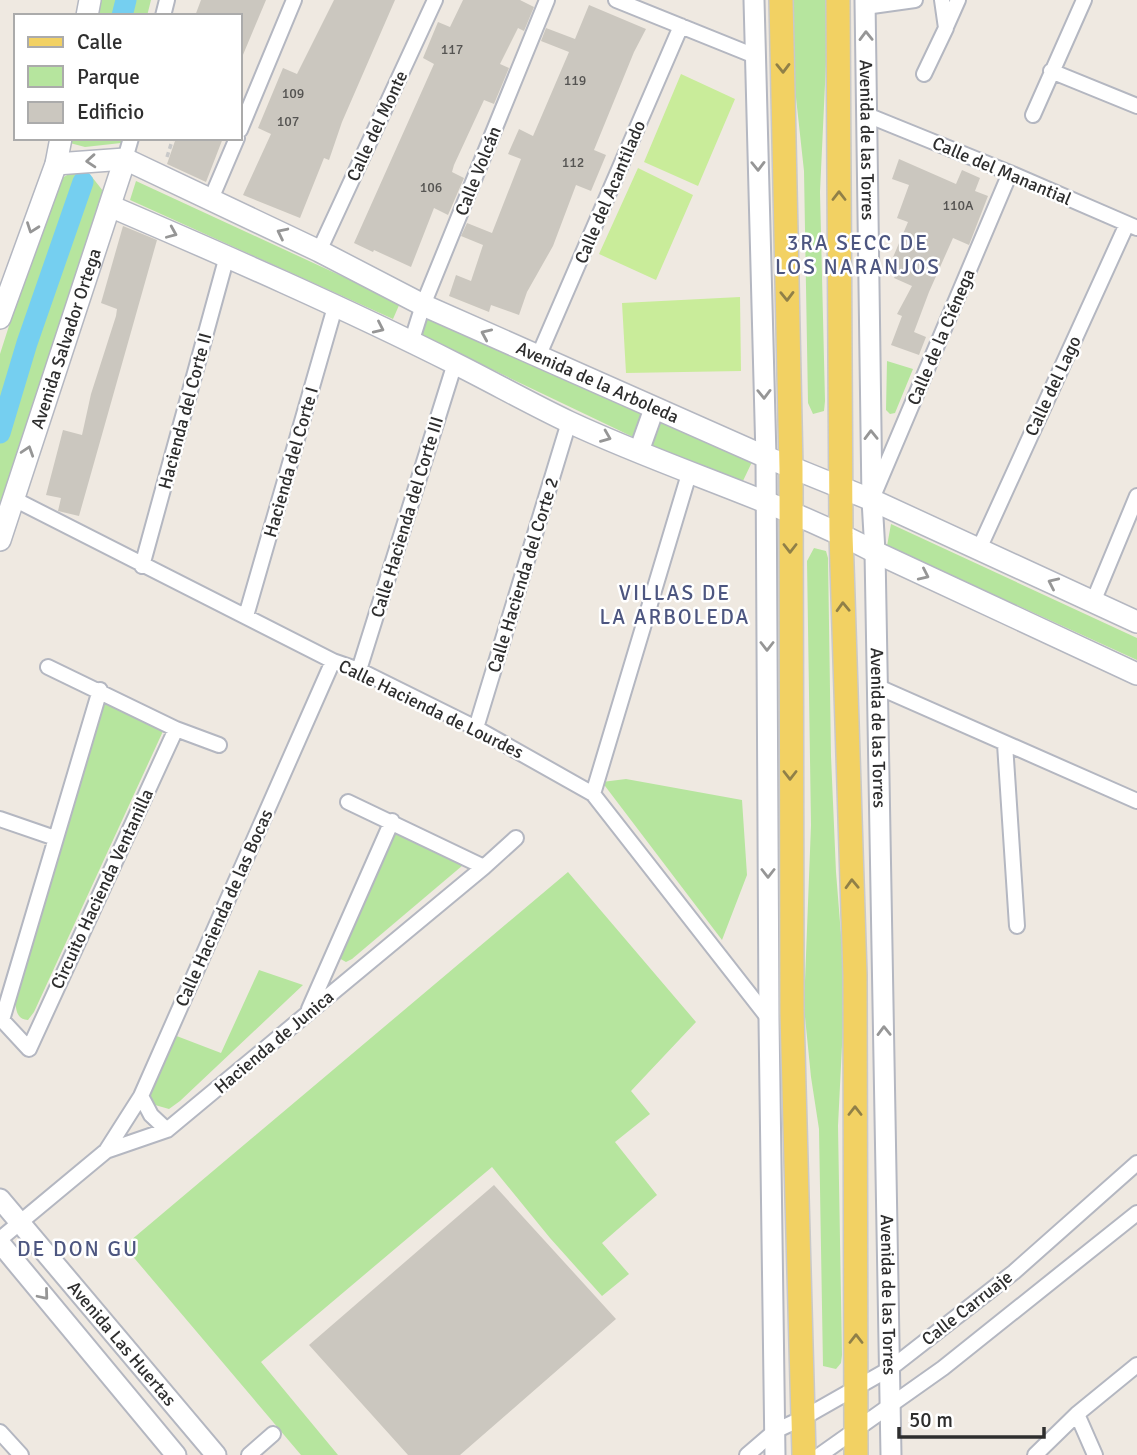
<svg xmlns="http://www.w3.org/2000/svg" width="1137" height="1455" viewBox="0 0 1137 1455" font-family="Signika,sans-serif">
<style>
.green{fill:#b6e59e}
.pitch{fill:#c9ec9a}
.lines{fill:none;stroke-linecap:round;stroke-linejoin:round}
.canal{stroke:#75cff0;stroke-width:21}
.building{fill:#cbc7bf}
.minor-casing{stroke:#b4b7c1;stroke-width:18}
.tertiary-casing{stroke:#b4b7c1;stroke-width:23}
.secondary-casing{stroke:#b4b7c1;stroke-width:24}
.primary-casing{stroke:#c9c9c9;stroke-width:26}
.path{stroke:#c9c9c9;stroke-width:3.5;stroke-dasharray:5 3.5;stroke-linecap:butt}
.minor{stroke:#fff;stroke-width:14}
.tertiary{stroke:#fff;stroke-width:19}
.secondary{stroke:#fff;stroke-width:21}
.primary{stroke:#f2d163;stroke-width:23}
.oneway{stroke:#969696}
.oneway2{stroke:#908048}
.labels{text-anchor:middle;stroke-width:5;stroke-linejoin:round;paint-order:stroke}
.number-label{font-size:14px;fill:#555452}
.street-label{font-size:18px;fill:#2e2e2e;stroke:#fff}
.quarter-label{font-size:21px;letter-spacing:2px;fill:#4d5680;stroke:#fff}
</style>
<rect width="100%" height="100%" fill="#efe9e1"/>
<path class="green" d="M 92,0 L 151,0 L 147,16 L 89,16 Z
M 789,0 L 827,0 L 827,41 L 820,192 L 825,401 L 824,411 L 813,414 L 808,403 L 804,171 L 792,61 Z
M 69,138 L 122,138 L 121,143 L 85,147 L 70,143 Z
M 76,170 L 92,177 L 107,196 L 0,552 L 0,354 L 55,182 Z
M 136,181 L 400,303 L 393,319 L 130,200 Z
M 427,314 L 643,412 L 633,437 L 420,335 Z
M 887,361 L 913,369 L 895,413 L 890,414 L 886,410 Z
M 658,420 L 752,462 L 742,483 L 651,446 Z
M 891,524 L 1137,638 L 1137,660 L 887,546 Z
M 814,548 L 826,551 L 828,558 L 831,756 L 836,872 L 845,985 L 838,1126 L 842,1355 L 841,1363 L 836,1369 L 823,1366 L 819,1129 L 811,1077 L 804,1007 L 811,825 L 807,561 Z
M 105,702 L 164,729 L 34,1012 L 28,1020 C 17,1019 17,1012 15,1003 Z
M 626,779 L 742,800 L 747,875 L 722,940 L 602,782 Z
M 395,830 L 469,860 L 352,959 L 346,962 L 337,957 Z
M 568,872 L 696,1022 L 631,1091 L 650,1114 L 615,1142 L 657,1195 L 602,1243 L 629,1274 L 602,1296 L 550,1238 L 492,1167 L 261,1362 L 338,1455 L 301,1455 L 124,1246 Z
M 259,970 L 303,985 L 180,1101 L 169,1109 L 155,1105 L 148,1091 L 174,1035 L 221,1053 Z"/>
<path class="pitch" d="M 681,74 L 735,99 L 698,186 L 644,162 Z
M 638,168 L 693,195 L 656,280 L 599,254 Z
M 740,297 L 741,371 L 626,373 L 622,303 Z"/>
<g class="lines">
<path class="canal" d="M 122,16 L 126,0
M 0,433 L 27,343 L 83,182"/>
</g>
<path class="building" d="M 201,0 L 266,0 L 240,62 L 240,16 L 195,16 Z
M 334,0 L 395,0 L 342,122 L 329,160 L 324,158 L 300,218 L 243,195 L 271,134 L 258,128 L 283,68 L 297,74 Z
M 463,0 L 520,0 L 534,7 L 524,31 L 518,28 L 500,64 L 509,68 L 494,104 L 484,100 L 454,165 L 452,172 L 464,178 L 448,215 L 434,208 L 411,267 L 374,250 L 373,252 L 354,243 L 434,64 L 423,58 L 438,22 L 450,27 Z
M 589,5 L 646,29 L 634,52 L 594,150 L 606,155 L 591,191 L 576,185 L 553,246 L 527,292 L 519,315 L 491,305 L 489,312 L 449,296 L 456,275 L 471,281 L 483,245 L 461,236 L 467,223 L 492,233 L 521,159 L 508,154 L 519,129 L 533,136 L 569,52 L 541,41 L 546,28 L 575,39 Z
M 176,138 L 223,138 L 206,182 L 167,164 Z
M 899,159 L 956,184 L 962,170 L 980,178 L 975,191 L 988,196 L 969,245 L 953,238 L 929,292 L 914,332 L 926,337 L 919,355 L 891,345 L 902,316 L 897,314 L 912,286 L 894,278 L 897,271 L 894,270 L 896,264 L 891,262 L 908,222 L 897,218 L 909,185 L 892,179 Z
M 123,226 L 157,240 L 79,516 L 58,511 L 61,498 L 46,495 L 63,430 L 82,435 L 91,394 L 116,316 L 117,309 L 101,303 Z
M 494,1185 L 616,1319 L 460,1455 L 408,1455 L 309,1345 Z"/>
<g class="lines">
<defs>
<path id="minor" d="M 616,0 L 755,56
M 865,7 L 915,0
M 163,16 L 167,0
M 946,27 L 958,0
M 1051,71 L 1137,106
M 924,74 L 946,28 L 942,0
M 867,115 L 1010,173 L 1137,228
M 1033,115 L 1084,0
M 240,130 L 294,0
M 125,159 L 131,138
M 211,199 L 237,138
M 319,251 L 435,0
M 411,343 L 423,305 L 547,0
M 538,357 L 681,26
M 874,494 L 1010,173
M 12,498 L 333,661 L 359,670 L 476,728 L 593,794 L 769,1019
M 979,549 L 1127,224
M 142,566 L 227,256
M 1093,602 L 1137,496
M 246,616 L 335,307
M 48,667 L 176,729 L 219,745
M 359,670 L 455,363
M 876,686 L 1137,801
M 100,690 L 2,1020 L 29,1049 L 176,729
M 476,728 L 569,422
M 1005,744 L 1017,926
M 593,794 L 689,474
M 348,802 L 484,867
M 0,819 L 55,838
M 309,1009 L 392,821
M 141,1096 L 151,1115 L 167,1130
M 106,1151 L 141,1096 L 333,661
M 0,1239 L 106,1151 L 167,1130 L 484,867 L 516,838
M 1077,1414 L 1095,1455
M 0,1432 L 21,1455
M 249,1455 L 273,1434
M 747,1455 L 775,1431 L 803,1418 L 891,1368 L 1014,1272 L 1137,1163
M 820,1455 L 943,1368 L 1137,1213
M 1035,1455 L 1077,1414 L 1137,1365"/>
<g id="tertiary">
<path d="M 754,0 L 766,457 L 769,1019 L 775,1455"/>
<path id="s1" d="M 865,0 L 872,500 L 875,552 L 891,1455"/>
<path d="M 639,451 L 654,409"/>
<path id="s2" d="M 0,1199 L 216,1455"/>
<path d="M 0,1243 L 176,1455"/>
</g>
<g id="secondary">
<path d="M 87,16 L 90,0"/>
<path id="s3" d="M 56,164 L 125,159 L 319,251 L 423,305 L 766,457 L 872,500 L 1137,622"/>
<path d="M 110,206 C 226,256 343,307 456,364 C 494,383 531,404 569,422 C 669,469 777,500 875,552 L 1137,674"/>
<path d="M 0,318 L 56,164 L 61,138"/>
<path id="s4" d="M 0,540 L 125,159"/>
</g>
<path id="primary" d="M 781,0 L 791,468 L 792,1013 L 804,1455
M 838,0 L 841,534 L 855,975 L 856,1455"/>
</defs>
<use href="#minor" class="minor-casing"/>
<use href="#tertiary" class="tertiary-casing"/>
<use href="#secondary" class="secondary-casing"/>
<use href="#primary" class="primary-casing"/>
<path class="path" d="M 167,157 L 173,138"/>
<use href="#minor" class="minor"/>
<use href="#tertiary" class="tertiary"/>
<use href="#secondary" class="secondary"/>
<use href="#primary" class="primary"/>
</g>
<defs><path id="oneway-chevron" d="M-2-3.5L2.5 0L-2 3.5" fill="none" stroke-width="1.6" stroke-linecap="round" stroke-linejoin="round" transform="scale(1.75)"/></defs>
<g class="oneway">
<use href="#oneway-chevron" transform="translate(866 36) rotate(-91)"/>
<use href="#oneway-chevron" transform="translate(91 161) rotate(176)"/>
<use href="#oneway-chevron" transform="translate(758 166) rotate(89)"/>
<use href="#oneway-chevron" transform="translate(32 228) rotate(110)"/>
<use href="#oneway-chevron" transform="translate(172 233) rotate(23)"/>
<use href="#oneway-chevron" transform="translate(282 233) rotate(-154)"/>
<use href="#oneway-chevron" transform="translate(379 328) rotate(25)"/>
<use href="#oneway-chevron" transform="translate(486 334) rotate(-156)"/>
<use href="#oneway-chevron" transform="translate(764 394) rotate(89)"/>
<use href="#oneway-chevron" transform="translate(871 435) rotate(-91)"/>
<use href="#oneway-chevron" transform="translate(606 437) rotate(22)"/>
<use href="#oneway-chevron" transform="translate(28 451) rotate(-72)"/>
<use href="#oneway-chevron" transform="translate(924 575) rotate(25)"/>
<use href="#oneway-chevron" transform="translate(1053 583) rotate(-155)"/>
<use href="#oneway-chevron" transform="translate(767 646) rotate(90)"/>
<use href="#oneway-chevron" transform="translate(768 873) rotate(90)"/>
<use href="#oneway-chevron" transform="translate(884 1031) rotate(-91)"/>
<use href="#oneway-chevron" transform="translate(44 1295) rotate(50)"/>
</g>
<g class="oneway2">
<use href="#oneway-chevron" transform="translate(783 68) rotate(89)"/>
<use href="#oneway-chevron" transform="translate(839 196) rotate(-90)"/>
<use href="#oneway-chevron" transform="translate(787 296) rotate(89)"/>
<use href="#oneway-chevron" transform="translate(790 548) rotate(90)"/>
<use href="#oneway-chevron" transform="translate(843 607) rotate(-92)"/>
<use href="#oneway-chevron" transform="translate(790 775) rotate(90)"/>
<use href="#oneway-chevron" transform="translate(852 884) rotate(-92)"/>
<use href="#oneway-chevron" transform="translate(855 1111) rotate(-90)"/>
<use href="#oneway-chevron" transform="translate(856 1339) rotate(-90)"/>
</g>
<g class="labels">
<g class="number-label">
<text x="452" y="54">117</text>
<text x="575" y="85">119</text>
<text x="293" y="98">109</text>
<text x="288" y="126">107</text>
<text x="573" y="167">112</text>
<text x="431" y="192">106</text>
<text x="958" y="210">110A</text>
</g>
<g class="street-label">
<text transform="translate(377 126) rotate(-65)" y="6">Calle del Monte</text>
<text dy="6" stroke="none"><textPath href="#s1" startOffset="140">Avenida de las Torres</textPath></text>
<text transform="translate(478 171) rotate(-68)" y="6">Calle Volcán</text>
<text transform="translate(1002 171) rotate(23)" y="6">Calle del Manantial</text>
<text transform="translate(610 192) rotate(-67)" y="6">Calle del Acantilado</text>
<text transform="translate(941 337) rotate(-67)" y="6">Calle de la Ciénega</text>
<text dy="6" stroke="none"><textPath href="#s4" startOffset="212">Avenida Salvador Ortega</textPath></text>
<text dy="6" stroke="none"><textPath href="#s3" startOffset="592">Avenida de la Arboleda</textPath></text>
<text transform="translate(1053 386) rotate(-65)" y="6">Calle del Lago</text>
<text transform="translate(185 411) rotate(-75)" y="6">Hacienda del Corte II</text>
<text transform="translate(291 462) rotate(-74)" y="6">Hacienda del Corte I</text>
<text transform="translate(407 517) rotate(-73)" y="6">Calle Hacienda del Corte III</text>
<text transform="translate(523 575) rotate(-73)" y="6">Calle Hacienda del Corte 2</text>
<text transform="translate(431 709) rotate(26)" y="6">Calle Hacienda de Lourdes</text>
<text dy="6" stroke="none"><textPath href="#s1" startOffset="728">Avenida de las Torres</textPath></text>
<text transform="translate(102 889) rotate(-65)" y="6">Circuito Hacienda Ventanilla</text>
<text transform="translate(224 908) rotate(-66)" y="6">Calle Hacienda de las Bocas</text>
<text transform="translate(274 1042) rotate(-40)" y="6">Hacienda de Junica</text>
<text dy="6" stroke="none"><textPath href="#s1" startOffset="1295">Avenida de las Torres</textPath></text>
<text transform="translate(967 1308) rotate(-38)" y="6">Calle Carruaje</text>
<text dy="6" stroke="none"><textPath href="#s2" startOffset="189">Avenida Las Huertas</textPath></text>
</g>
<g class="quarter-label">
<text x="858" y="250">3RA SECC DE<tspan x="858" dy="24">LOS NARANJOS</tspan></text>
<text x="675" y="600">VILLAS DE<tspan x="675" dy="24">LA ARBOLEDA</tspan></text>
<text x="78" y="1256">DE DON GU</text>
</g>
</g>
<rect x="14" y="14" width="228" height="126" fill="#ffffff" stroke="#ababab" stroke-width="2"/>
<rect x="28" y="37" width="35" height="10" fill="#f2d163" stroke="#ababab" stroke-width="2"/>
<text x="77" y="49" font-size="21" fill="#2e2e2e">Calle</text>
<rect x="28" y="66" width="35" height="21" fill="#b6e59e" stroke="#ababab" stroke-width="2"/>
<text x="77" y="84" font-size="21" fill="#2e2e2e">Parque</text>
<rect x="28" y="102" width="35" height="21" fill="#cbc7bf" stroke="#ababab" stroke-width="2"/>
<text x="77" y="119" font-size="21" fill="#2e2e2e">Edificio</text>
<path d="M899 1427v10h145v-10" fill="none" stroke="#2e2e2e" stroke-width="3.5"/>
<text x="909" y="1427" font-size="21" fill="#2e2e2e" stroke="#ffffff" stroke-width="5" paint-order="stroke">50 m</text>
</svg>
